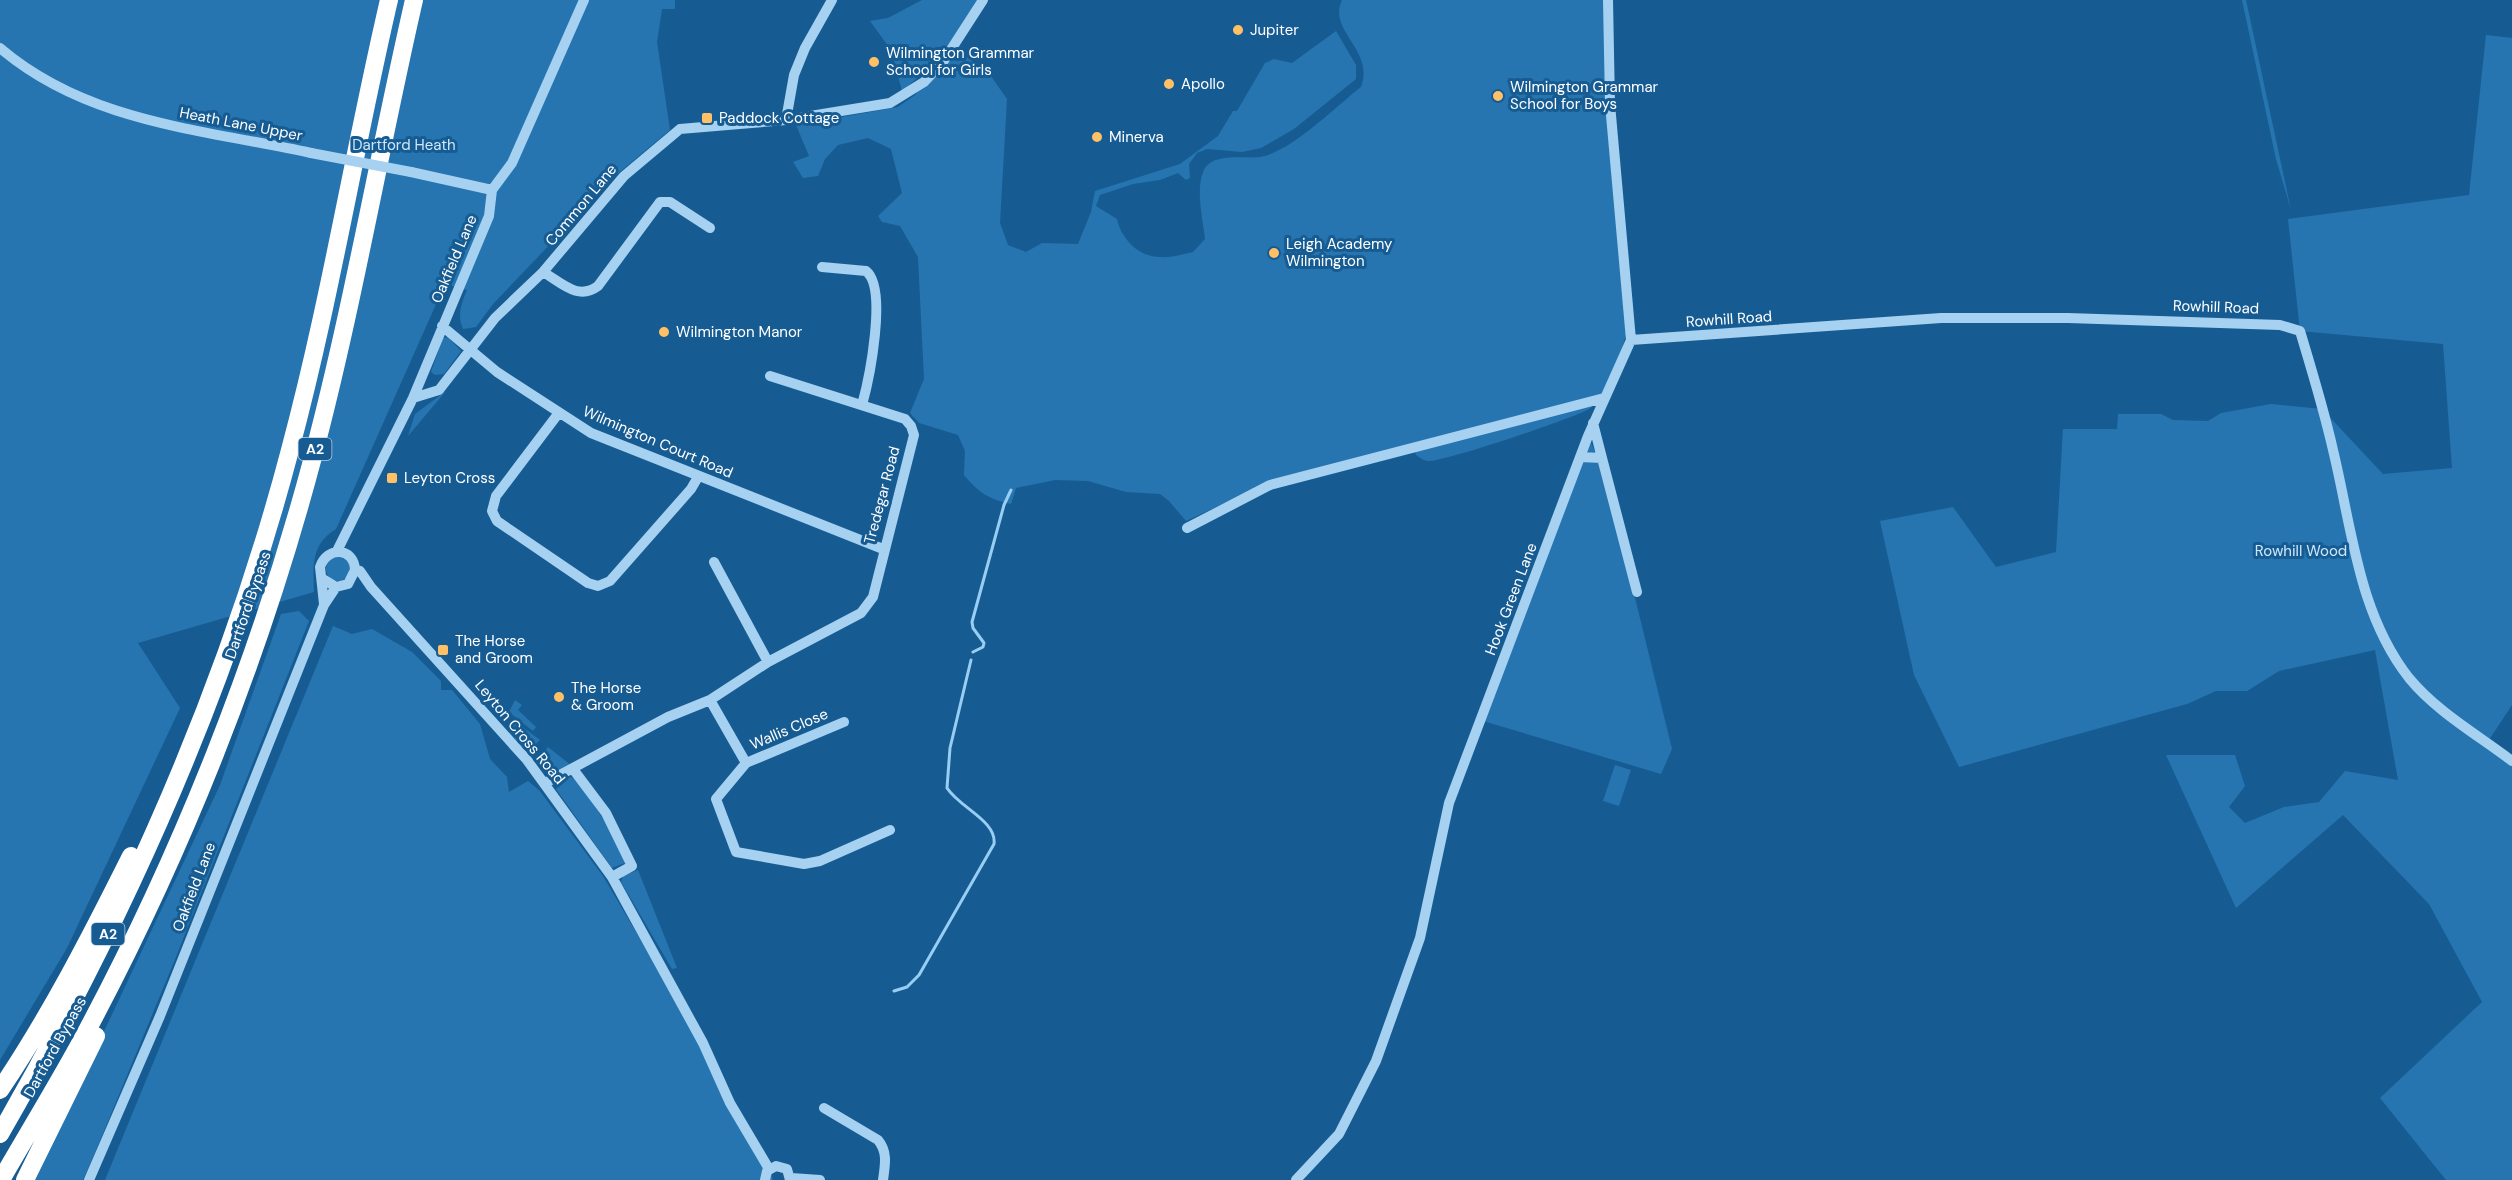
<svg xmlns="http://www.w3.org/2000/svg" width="2512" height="1180" viewBox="0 0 2512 1180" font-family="'DM Sans',sans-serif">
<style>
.green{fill:#2675b0}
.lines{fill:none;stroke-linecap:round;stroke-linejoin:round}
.stream{stroke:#98cef3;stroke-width:3}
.minor{stroke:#a6d1f1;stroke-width:10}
.highway{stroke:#fff;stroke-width:18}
.minor-bridge{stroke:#a6d1f1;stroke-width:10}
.poi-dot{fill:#ffc066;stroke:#165c93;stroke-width:2}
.labels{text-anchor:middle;stroke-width:6;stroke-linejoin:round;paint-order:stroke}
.shield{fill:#165c93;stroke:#b9cedf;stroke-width:1.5}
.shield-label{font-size:14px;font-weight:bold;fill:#fff}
.poi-label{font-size:15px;fill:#fff;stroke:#165c93;text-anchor:start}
.street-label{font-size:15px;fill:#fff;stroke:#165c93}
.park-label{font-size:15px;fill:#cde8fc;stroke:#165c93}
</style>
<rect width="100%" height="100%" fill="#165c93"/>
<path class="green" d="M 0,0 L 675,0 L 675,9 L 662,9 L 657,42 L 670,130 L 616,175 L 493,304 L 476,327 L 463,329 C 457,315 461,304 467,290 L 445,284 L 336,529 C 311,544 313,566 314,592 L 138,643 L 180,708 L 67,948 L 0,1060 Z
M 922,0 L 979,0 C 958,34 934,66 902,91 L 891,50 L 870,21 L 888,18 Z
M 1342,0 L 1604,0 L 1628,323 C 1626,343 1607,398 1589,409 C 1575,418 1440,463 1428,461 C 1424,461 1419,457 1416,455 L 1414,445 L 1253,490 L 1186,521 L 1169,501 L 1160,494 L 1126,492 L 1088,481 L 1055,480 L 1016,488 L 1011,504 C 989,499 979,493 964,475 L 965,451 L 958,435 L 919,423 L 910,413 L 924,379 L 918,257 L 900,226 L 882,222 L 878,216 L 902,193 L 891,149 L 868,138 L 838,145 L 825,159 L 818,176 L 803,178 L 793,162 L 809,156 L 796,125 L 898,107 L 915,95 L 957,51 L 986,69 L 1007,99 L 1000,223 L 1008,245 L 1026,252 L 1042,243 L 1078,244 L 1091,212 L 1095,191 L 1180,164 L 1218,136 L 1233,111 L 1237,111 L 1265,63 L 1274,59 L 1292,63 L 1336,31 L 1356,65 L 1356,79 L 1294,129 L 1261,148 L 1242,152 L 1207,149 L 1197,153 L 1189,164 L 1190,178 L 1186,180 L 1178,173 L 1160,180 L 1133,184 L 1100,195 L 1096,206 L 1117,219 C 1121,238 1138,257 1160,257 C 1171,258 1183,254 1193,252 L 1205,239 C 1203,220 1195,188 1204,170 C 1213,152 1244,159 1260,157 C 1291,152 1335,107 1361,87 C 1375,49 1327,31 1342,0 Z
M 2242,0 L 2246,0 L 2291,210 L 2276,159 Z
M 2486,35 L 2512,38 L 2512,705 L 2487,743 L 2512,762 L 2512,1180 L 2446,1180 L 2380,1098 L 2482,1002 L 2429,904 L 2343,815 L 2236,908 L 2166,755 L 2235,755 L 2245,786 L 2229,807 L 2245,823 L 2284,807 L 2319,802 L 2345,771 L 2398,780 L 2375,650 L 2279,671 L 2247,691 L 2216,691 L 2187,704 L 1959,767 L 1914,675 L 1880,521 L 1953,507 L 1996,567 L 2056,552 L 2063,429 L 2117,429 L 2118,414 L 2161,414 L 2173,420 L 2208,421 L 2221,413 L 2271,404 L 2322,409 L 2383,474 L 2452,468 L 2443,344 L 2300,331 L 2288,219 L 2469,195 Z
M 448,337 L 461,351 L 444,374 L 435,375 L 431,372 L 443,338 Z
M 446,391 L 408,436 L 415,414 Z
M 1588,437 L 1603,467 L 1672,749 L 1661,774 L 1480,720 Z
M326 569a12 12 0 1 1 24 0a12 12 0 1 1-24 0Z
M 299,611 L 309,621 L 174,962 L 92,1160 L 83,1180 L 34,1180 L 220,785 L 281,614 Z
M 333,626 L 352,634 L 372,629 L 412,652 L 441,681 L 441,690 L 452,690 L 480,724 L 490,759 L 507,777 L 509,792 L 528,781 L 539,790 L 603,876 L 669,988 L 743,1126 L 770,1169 L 773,1180 L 105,1180 Z
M 515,700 L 522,705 L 518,710 L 536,727 L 533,731 L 509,712 Z
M 512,719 L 540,740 L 527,752 L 507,729 Z
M 548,747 L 572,766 L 553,774 L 544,772 L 538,762 Z
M 1615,765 L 1631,770 L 1619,806 L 1603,801 Z
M 570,777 L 576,779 L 608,826 L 625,863 L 612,868 L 556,789 Z
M 638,870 L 677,968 L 672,969 L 621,882 L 623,876 Z"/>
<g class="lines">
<path class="stream" d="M 973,652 L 983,647 L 984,643 L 973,628 L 972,622 L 1004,505 L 1011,490
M 894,991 L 907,987 L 919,975 L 994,844 C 997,821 960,808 947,788 L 950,748 L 971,660"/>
<path class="minor" d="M 0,48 C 88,123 202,129 311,153
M 786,120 L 794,75 L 805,48 L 832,0
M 411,172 L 492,190
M 822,267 L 866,271 C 888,288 869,380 862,405
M 543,272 C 562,283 578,301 598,286 L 660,202 L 670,202 L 710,228
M 442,326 L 497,372 L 591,433 L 883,549
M 1631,340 L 1941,318 L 2068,318 L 2280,325 L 2300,331 C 2312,371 2324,410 2333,450 C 2352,528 2358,613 2409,678 C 2437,712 2478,735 2512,761
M 413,398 L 439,390 L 495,318 L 543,272 L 624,176 L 680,129 L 786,120 L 890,103 L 924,82 L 943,62 L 983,0
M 558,414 L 496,496 L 492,511 L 497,521 L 588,583 L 598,586 L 610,581 L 691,489 L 698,477
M 1593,423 L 1602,458
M 1580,457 L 1602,458 L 1637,592
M 1187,528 L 1270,485 L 1604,398
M 337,551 L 413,398 L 489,216 L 492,190 L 512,163 L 584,0
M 714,562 L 768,662
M 355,570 L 360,571 L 371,587 L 527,760 L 612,877 L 703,1043 L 730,1103 L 769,1169
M 323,579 L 336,587 L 348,584 L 355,570 C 354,547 327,546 320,567 L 324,604
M 710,700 L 746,763
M 844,722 L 746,763 L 716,799 L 736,852 L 804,864 L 820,861 L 890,830
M 573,769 L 606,813 L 632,866 L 612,877
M 545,783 L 668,717 L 710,700 L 768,662 L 861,613 L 873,597 L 914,435 L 911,426 L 905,419 L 770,376
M 824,1108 L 878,1140 C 888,1152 885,1165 883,1180
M 791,1178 L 820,1180
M 89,1180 L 160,1016 L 324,605 L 336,587
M 765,1180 L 767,1171 L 776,1166 L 787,1169 L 790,1180
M 1296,1180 L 1339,1134 L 1376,1061 L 1420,938 L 1449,803 L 1588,436 L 1631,340 L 1610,104 L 1608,0"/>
<path class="highway" d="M 0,1090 C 50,1016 91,936 131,856
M 0,1134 C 124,919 227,690 290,450 C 330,301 354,150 389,0
M 1,1180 C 28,1133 57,1086 83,1038 C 181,856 260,657 313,457 C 353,306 379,152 414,0
M 25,1180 L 96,1036"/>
<path class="minor-bridge" d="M 311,153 L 411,172"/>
</g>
<g class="poi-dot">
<circle cx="1238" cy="30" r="6"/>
<circle cx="874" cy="62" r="6"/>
<circle cx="1169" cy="84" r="6"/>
<circle cx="1498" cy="96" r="6"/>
<rect x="701" y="112" width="12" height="12" rx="3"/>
<circle cx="1097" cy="137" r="6"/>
<circle cx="1274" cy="253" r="6"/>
<circle cx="664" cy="332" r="6"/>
<rect x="386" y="472" width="12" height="12" rx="3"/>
<rect x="437" y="644" width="12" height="12" rx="3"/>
<circle cx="559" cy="697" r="6"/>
</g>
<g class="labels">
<g class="shield">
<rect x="298.5" y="438" width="33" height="22" rx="4.5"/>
<rect x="91.5" y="923" width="33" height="22" rx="4.5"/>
</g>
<g class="shield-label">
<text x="315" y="454">A2</text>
<text x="108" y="939">A2</text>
</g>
<g class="poi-label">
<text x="1250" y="35">Jupiter</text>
<text x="886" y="58">Wilmington Grammar<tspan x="886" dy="17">School for Girls</tspan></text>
<text x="1181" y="89">Apollo</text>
<text x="1510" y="92">Wilmington Grammar<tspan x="1510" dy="17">School for Boys</tspan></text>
<text x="719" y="123">Paddock Cottage</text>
<text x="1109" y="142">Minerva</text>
<text x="1286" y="249">Leigh Academy<tspan x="1286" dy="17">Wilmington</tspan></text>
<text x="676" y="337">Wilmington Manor</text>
<text x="404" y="483">Leyton Cross</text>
<text x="455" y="646">The Horse<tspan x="455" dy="17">and Groom</tspan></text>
<text x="571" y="693">The Horse<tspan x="571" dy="17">&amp; Groom</tspan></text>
</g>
<g class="street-label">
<text transform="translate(241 124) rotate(11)" y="5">Heath Lane Upper</text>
<text transform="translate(581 205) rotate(-50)" y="5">Common Lane</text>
<text transform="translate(454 259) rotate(-67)" y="5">Oakfield Lane</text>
<text transform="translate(2216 307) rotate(2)" y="5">Rowhill Road</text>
<text transform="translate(1729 319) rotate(-4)" y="5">Rowhill Road</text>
<text transform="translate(658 442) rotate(23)" y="5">Wilmington Court Road</text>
<text transform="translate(882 495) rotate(-75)" y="5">Tredegar Road</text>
<text transform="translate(1511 599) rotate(-69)" y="5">Hook Green Lane</text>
<text transform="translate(248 605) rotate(-71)" y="5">Dartford Bypass</text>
<text transform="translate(789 729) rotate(-23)" y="5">Wallis Close</text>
<text transform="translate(520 732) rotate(50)" y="5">Leyton Cross Road</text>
<text transform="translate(194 887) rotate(-69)" y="5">Oakfield Lane</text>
<text transform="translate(55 1047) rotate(-61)" y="5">Dartford Bypass</text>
</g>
<g class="park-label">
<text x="404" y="150">Dartford Heath</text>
<text x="2301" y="556">Rowhill Wood</text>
</g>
</g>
</svg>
